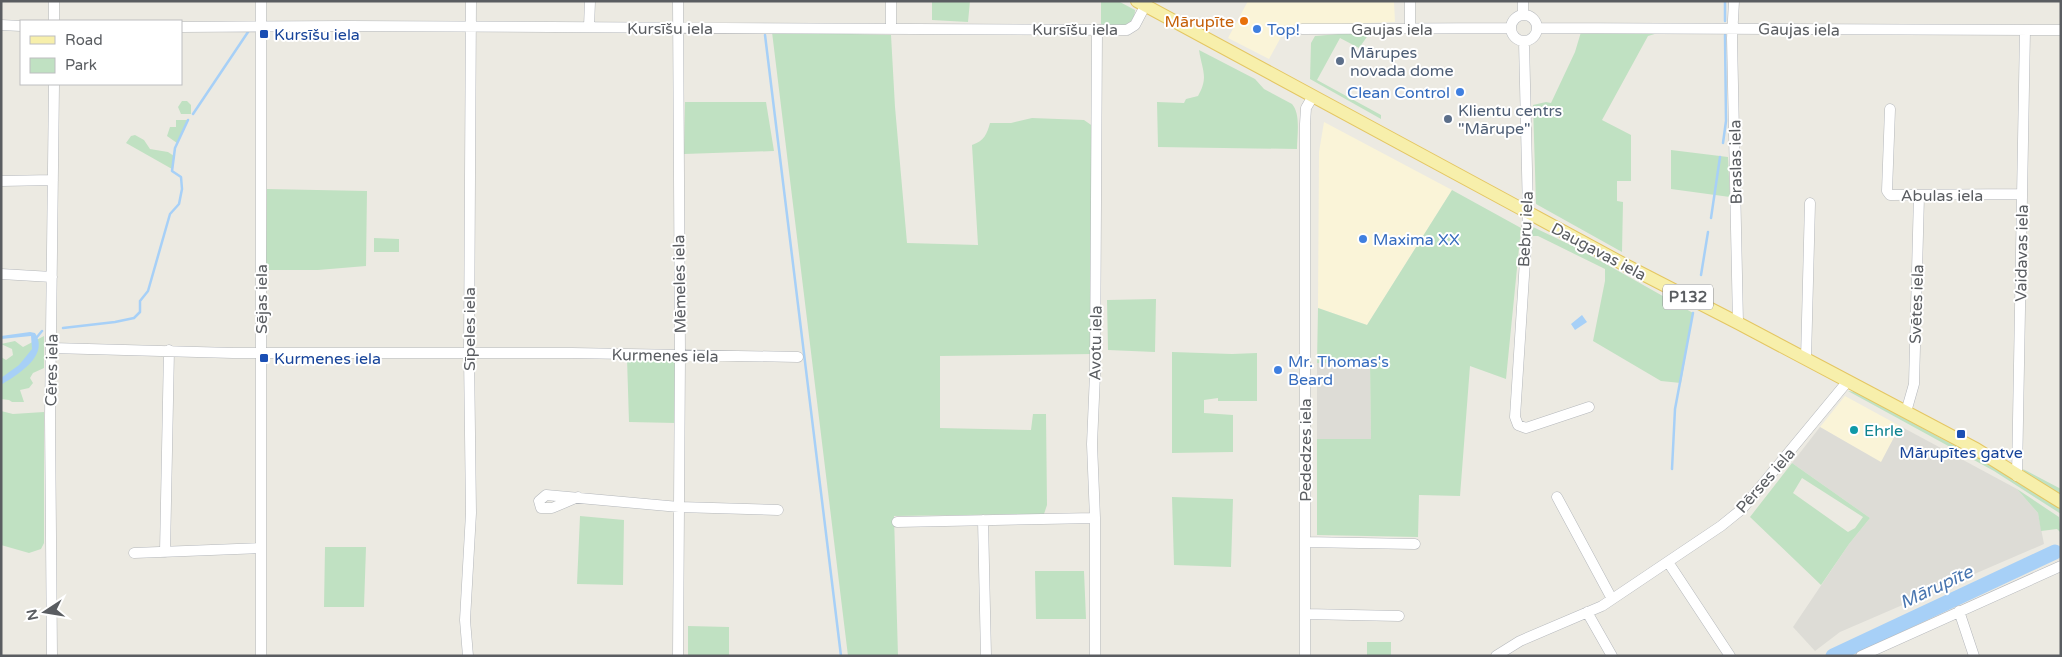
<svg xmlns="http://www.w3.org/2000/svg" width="2062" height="657" viewBox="0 0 2062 657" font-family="'Varela Round',sans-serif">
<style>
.commercial{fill:#faf4d8}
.industrial{fill:#dddcd6}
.green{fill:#c0e1c2;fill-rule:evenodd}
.water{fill:#a7d0f7}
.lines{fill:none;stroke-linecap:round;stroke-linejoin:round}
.stream{stroke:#a7d0f7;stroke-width:2.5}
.river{stroke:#a7d0f7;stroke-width:15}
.minor-casing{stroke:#b4b7bb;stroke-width:11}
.major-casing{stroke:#e4c662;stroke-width:14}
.minor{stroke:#fff;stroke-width:10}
.major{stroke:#f7efab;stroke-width:12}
.food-dot{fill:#e8710a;stroke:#fff;stroke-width:2}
.shop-dot{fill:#3f7fe0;stroke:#fff;stroke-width:2}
.transit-dot{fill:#1a4fb4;stroke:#fff;stroke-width:2}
.service-dot{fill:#5c6f8a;stroke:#fff;stroke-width:2}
.culture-dot{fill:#0f9aa8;stroke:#fff;stroke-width:2}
.labels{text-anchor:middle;stroke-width:4;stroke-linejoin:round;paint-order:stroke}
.shield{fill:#fff;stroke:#8c8e90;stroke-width:1}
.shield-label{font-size:15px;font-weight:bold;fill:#5a5d61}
.food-label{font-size:16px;fill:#c56008;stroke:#fff;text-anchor:end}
.street-label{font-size:16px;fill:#5a5d61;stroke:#fff}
.shop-label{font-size:16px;fill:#366cbe;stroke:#fff;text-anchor:start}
.transit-label{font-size:16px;fill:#164399;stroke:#fff;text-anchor:start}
.service-label{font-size:16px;fill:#4e5e75;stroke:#fff;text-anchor:start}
.culture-label{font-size:16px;fill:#0d838f;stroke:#fff;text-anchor:start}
.water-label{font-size:18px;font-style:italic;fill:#4976b0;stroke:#fff}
</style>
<rect width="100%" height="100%" fill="#eceae2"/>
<path class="commercial" d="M 1248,1 L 1394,1 L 1395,22 L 1287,26 L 1269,59 L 1228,38 Z
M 1324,122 L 1452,190 L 1367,325 L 1318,308 L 1319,152 Z
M 1845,396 L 1900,426 L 1881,463 L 1820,427 Z"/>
<path class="industrial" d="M 1317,363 L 1370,363 L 1371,439 L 1317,439 Z
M 1900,426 L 2017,489 L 2038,513 L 2044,544 L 1840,632 L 1815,651 L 1793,627 L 1849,544 L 1870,518 L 1792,463 L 1820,427 L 1881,462 Z"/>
<path class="green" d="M 932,1 L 970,1 L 968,22 L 932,20 Z
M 1101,1 L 1118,1 L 1135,10 C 1135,27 1114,30 1101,24 Z
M 772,32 L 891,35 L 895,107 L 907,243 L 978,245 L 972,145 C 984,141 987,134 990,123 L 1011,123 L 1032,118 L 1084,120 L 1094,127 L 1093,354 L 940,356 L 940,428 L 1031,430 L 1033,414 L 1046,414 L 1047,505 L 1044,514 L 894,516 L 898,656 L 848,656 Z
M 1581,32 L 1658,33 L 1648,36 L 1602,120 L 1631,135 L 1631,181 L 1617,181 L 1617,201 L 1623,202 L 1622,252 L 1536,204 L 1533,105 L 1546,102 L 1551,103 L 1575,52 Z
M 1339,34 L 1369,34 L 1359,48 L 1340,38 L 1317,80 L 1381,115 L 1381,119 L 1310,79 L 1311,43 L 1315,36 Z
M 1199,50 L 1255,79 L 1264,89 L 1292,104 C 1301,114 1297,136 1297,149 L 1158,147 L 1157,102 L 1184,103 L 1186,99 L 1198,96 C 1209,77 1202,70 1199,50 Z
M 182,101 L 187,101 L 191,105 L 191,114 L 181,114 L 178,107 Z
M 685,102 L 766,102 L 774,151 L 684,154 Z
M 176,120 L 188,120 L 177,143 L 167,136 L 170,127 L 176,127 Z
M 135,135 L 144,140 L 150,149 L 168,152 L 174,156 L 172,169 L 126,143 L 131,136 Z
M 1671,150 L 1728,157 L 1730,197 L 1671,189 Z
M 267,189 L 367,191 L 366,266 L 318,270 L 266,270 Z
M 1452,190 L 1521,228 L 1506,379 L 1470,366 L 1460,496 L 1419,495 L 1418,537 L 1317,535 L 1317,439 L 1371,439 L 1370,363 L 1317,363 L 1318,308 L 1367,325 Z
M 1533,227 L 1581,250 L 1693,313 L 1681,383 L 1661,381 L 1593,341 L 1605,281 L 1605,269 L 1538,236 L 1533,236 L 1530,239 L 1530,229 Z
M 374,238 L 399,239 L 399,252 L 374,252 Z
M 1156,299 L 1155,352 L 1108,350 L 1107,300 Z
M 44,336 L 44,368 L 33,373 L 30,378 L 33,383 L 29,388 L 20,390 L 24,402 L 12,402 L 9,400 L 1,399 L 1,357 L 6,360 L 13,355 L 12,349 L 1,344 L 15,341 L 23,347 Z
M 1172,352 L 1232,354 L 1257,353 L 1257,401 L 1218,401 L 1218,398 L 1204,400 L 1204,413 L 1233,415 L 1233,452 L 1172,453 Z
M 627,358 L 670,359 L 676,363 L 676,423 L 629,422 Z
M 1848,391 L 1856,392 L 2016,479 L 2061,510 L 2061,514 L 1994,471 Z
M 1,411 L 13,414 L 44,412 L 44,543 L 41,549 L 29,553 L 1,545 Z
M 1792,463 L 1870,518 L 1849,544 L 1821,585 L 1750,517 ZM 1802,478 L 1863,517 L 1855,528 L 1848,532 L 1793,493 Z
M 2023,469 L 2061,489 L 2061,495 L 2026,474 Z
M 2017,489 L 2059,517 L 2061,533 L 2057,529 L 2041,531 L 2038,513 Z
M 1172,497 L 1233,499 L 1231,567 L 1174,565 Z
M 580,516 L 624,520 L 623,585 L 577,584 Z
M 325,547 L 366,547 L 364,607 L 324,607 Z
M 1035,571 L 1084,571 L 1086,619 L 1036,619 Z
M 688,626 L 729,627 L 729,656 L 688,656 Z
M 1367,642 L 1391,642 L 1391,656 L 1367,656 Z"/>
<path class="water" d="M 1582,315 L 1587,322 L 1575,330 L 1571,324 Z
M 30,332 L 35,333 C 50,356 17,375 1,385 L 1,378 L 19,365 L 32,349 L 31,336 L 1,339 L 1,336 Z"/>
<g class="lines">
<path class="stream" d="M 1725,1 L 1725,21
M 765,35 L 841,656
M 193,114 L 248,32
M 1723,143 L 1726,121 L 1725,35
M 1711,218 L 1720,157
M 1701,275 L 1708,232
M 63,328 L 115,322 L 134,318 L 140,312 L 140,301 L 148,291 L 170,214 L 179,204 L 182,189 L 181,177 L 172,171 L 175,148 L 188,120
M 37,337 L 42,331
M 1672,469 L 1675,409 L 1693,313"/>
<path class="river" d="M 1833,656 L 2055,552"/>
<defs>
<path id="minor" d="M 678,1 L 680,355 L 678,656
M 891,1 L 891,29
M 1410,1 L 1410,29
M 1523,1 L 1523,15
M 1734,1 L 1732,38 L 1738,323
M1511 28a13 13 0 1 1 26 0a13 13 0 1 1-26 0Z
M 54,21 L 54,1
M 1,25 L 21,26
M 181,27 L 348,26 L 1127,30 L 1135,25 L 1145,6
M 589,27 L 590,1
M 1537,28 L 2061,30
M 1302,29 L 1511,28
M 1524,41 L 1528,213 L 1515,417 L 1518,425 L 1526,428 L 1589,407
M 1890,109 L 1887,191 L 1890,195 L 2022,194
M 1,181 L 53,180
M 1,274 L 52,277
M 52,348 L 233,353 L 572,353 L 798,357
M 1806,359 L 1810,203
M 1906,412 L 1914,384 L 1919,196
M 2017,476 L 2025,30
M 578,497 L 552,508 L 541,508 L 539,501 L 546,495 L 679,507 L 778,510
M 1557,497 L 1612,599
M 983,520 L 986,656
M 897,522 L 1095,518
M 1305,542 L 1415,544
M 165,552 L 169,350
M 134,553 L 260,548
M 1668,562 L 1730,656
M 1959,611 L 1974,656
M 1587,612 L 1612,656
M 1305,614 L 1399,616
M 52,656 L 50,418 L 54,84
M 261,656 L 261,1
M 468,656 L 465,620 L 471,513 L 469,354 L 471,1
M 1095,656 L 1095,518 L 1092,444 L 1095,374 L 1097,30
M 1305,656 L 1305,124 L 1306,108 L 1313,96
M 1496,656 L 1520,641 L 1602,606 L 1721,526 L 1742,509 L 1847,382
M 1861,656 L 2061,566"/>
<path id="major" d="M 1137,1 L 1627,266 L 1738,323 L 1976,449 L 2061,502"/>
</defs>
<use href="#minor" class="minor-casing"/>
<use href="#major" class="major-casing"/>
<use href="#minor" class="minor"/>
<use href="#major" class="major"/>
</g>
<circle class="food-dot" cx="1244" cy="21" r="5"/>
<g class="shop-dot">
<circle cx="1257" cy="29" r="5"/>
<circle cx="1460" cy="92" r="5"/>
<circle cx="1363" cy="239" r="5"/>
<circle cx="1278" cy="370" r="5"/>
</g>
<g class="transit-dot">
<rect x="259" y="29" width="10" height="10" rx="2.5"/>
<rect x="259" y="353" width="10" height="10" rx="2.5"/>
<rect x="1956" y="429" width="10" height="10" rx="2.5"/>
</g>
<g class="service-dot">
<circle cx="1340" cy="61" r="5"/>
<circle cx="1448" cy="119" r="5"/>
</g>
<circle class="culture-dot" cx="1854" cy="430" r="5"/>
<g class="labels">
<rect class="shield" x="1663" y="284.5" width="50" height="25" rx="4"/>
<g class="shield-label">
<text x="1688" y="302">P132</text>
</g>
<g class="food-label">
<text x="1234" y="27">Mārupīte</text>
</g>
<g class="street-label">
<text x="670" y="34">Kursīšu iela</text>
<text x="1075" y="35">Kursīšu iela</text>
<text x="1392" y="35">Gaujas iela</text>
<text transform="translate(1799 29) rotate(1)" y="6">Gaujas iela</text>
<text transform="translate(1735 162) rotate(-91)" y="6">Braslas iela</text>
<text x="1942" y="201">Abulas iela</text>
<text transform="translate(1525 229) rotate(-87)" y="6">Bebru iela</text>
<text transform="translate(1599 251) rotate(28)" y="6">Daugavas iela</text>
<text transform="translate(2021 253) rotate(-89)" y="6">Vaidavas iela</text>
<text transform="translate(679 284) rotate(-91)" y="6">Mēmeles iela</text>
<text transform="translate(261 299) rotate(-90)" y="6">Sējas iela</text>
<text transform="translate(1916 304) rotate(-88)" y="6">Svētes iela</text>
<text transform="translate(469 329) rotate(-90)" y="6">Sīpeles iela</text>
<text transform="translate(1095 343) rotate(-89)" y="6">Avotu iela</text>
<text transform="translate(665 355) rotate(1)" y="6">Kurmenes iela</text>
<text transform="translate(51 370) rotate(-89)" y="6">Cēres iela</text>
<text transform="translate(1305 450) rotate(-90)" y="6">Pededzes iela</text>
<text transform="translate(1765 480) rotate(-49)" y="6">Pērses iela</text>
</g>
<g class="shop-label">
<text x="1267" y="35">Top!</text>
<text x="1450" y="98" text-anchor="end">Clean Control</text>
<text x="1373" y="245">Maxima XX</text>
<text x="1288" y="367">Mr. Thomas's<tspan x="1288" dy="18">Beard</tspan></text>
</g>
<g class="transit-label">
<text x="274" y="40">Kursīšu iela</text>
<text x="274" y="364">Kurmenes iela</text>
<text x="1961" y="458" text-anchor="middle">Mārupītes gatve</text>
</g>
<g class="service-label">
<text x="1350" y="58">Mārupes<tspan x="1350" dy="18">novada dome</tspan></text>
<text x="1458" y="116">Klientu centrs<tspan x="1458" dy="18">"Mārupe"</tspan></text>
</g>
<g class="culture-label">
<text x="1864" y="436">Ehrle</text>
</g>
<g class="water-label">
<text transform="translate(1936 587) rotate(-25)" y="6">Mārupīte</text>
</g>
</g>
<rect width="2062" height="657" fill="none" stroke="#5a5d61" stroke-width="5"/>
<rect x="20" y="20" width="162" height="65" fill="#ffffff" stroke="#bdbec0"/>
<rect x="30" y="36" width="25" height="8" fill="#f7efab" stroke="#bdbec0"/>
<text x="65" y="45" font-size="15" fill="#5a5d61">Road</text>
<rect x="30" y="58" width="25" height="15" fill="#c0e1c2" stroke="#bdbec0"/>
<text x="65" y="70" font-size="15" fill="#5a5d61">Park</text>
<g transform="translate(45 612) rotate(258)" stroke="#ffffff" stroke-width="4" paint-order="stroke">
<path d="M0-4L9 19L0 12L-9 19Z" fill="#5a5d61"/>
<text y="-8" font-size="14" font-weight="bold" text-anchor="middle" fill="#5a5d61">N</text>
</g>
</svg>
